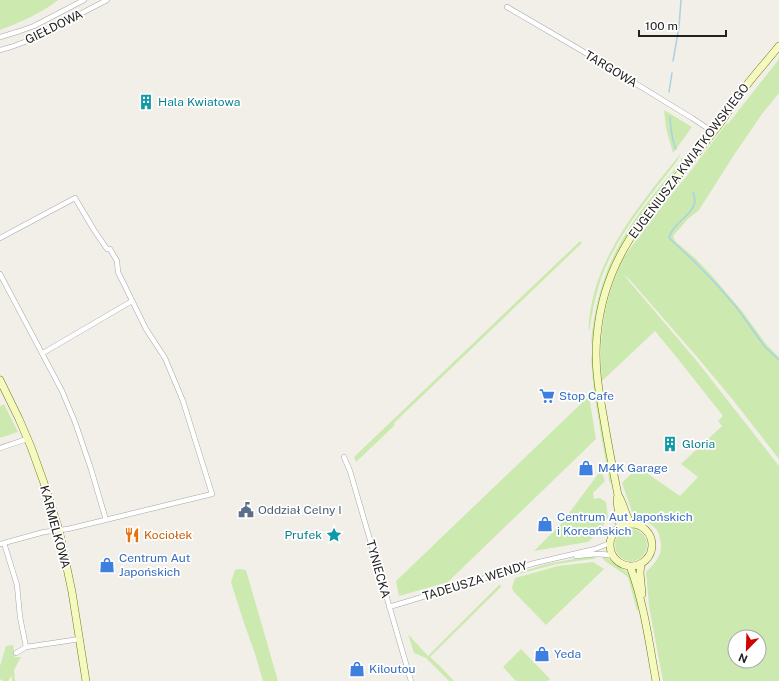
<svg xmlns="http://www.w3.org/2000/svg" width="779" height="681" viewBox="0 0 779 681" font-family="'Public Sans',sans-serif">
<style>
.grass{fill:#cceab0;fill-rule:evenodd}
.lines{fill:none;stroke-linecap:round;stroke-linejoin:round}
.stream{stroke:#aad2de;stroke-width:1.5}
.street-casing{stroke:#a6a6a6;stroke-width:5.5}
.secondary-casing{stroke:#6e7b06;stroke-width:8}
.street{stroke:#fff;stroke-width:4.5}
.secondary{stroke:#f6f9bf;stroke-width:7}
.labels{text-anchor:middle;stroke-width:3.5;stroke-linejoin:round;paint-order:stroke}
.street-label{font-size:12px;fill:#222;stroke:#fff}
.culture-label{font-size:12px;fill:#0d838f;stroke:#fff;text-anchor:start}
.shop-label{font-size:12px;fill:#366cbe;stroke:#fff;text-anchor:start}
.service-label{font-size:12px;fill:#4e5e75;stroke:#fff;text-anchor:start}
.food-label{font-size:12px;fill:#c56008;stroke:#fff;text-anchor:start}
</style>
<rect width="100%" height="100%" fill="#f2efe9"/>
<path class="grass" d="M 0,0 L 58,0 C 42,13 19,23 0,30 Z
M 779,59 L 779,93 L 762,114 L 736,152 L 699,210 L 688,219 L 673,236 L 675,241 L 696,259 L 713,277 L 742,311 L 766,344 L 779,357 L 779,459 L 733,400 L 698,358 L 630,280 L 623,274 L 696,360 L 779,466 L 779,681 L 663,681 L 649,606 L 646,572 C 656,562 664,554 660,539 C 659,535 658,530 655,528 C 648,521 639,518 632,512 L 622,483 L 638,467 L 680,496 L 698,477 L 681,464 L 682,463 L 722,426 L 718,421 L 723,416 L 678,359 L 655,331 L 602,381 C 599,341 602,308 618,270 C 623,256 635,242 644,230 C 657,211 672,194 686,177 C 700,159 713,141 727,123 L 728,124 ZM 735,637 L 759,637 L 759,661 L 735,661 Z
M 664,110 L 692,127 L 673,153 L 666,128 Z
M 681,153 L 677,161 C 649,198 617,234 601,279 C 597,291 594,303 592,315 C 591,320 590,328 589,332 C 588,319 591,306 594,293 C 609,239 647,196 681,153 Z
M 682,158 L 683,159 L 679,166 C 655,199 627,229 611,267 C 603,286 597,306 594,326 C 594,332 595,339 591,344 C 594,304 605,267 626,233 C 641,208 661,186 680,162 Z
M 580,241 L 582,243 L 394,423 L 395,425 L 356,462 L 354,457 Z
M 591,356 L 593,359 L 594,379 L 597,402 L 611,482 L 609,482 L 609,479 C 602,438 593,397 591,356 Z
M 589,396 L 596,439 L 448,582 L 399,596 L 396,581 Z
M 4,404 L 18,432 L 0,438 L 0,406 Z
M 601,470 L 605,481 L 593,493 L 594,499 L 600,498 L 606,502 L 608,517 L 607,519 L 602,528 L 588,542 L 534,551 L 561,524 Z
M615 545a16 16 0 1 1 32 0a16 16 0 1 1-32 0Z
M 596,556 L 594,559 L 577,561 L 557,564 L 511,576 L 514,574 L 546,564 L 580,558 Z
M 603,556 L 608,558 L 616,565 L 629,573 L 632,578 L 639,608 L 637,611 L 628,577 L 605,561 L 603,559 Z
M 593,562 L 604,569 L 546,625 L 513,591 L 512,587 L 515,578 L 558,566 Z
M 239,569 L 246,570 L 278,681 L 263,681 L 255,654 L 243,620 L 231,582 L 235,570 Z
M 500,584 L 501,587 L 430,657 L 440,666 L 454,681 L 449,681 L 426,658 L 414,653 L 408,634 L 428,656 Z
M 13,645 L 15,657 L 21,657 L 14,670 L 15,680 L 16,681 L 12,681 L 12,676 L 8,681 L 3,681 L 0,679 L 0,666 L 6,646 Z
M 521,649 L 550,679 L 548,681 L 516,681 L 503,667 Z"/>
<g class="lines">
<path class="stream" d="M 673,61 L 679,27 L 681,0
M 669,92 L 672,73
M 670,117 C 671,128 671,138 676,149
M 693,192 C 694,196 696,200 694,205 C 691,216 672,224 669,238 L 694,261 L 718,286 L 737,308 L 765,347 L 779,360"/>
<defs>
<path id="street" d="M 507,7 L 579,49 L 692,118 L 713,132
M 0,37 L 20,31 L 34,26 L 84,0
M 0,50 L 11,47 L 30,40 L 107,0
M 0,238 L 75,198 L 94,230 L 107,249 L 110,249 L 117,261 L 118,272 L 146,329 L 165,358 L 183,401 L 212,494 L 68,529 L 44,532 L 0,544
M 0,274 L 62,391 L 75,422 L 91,469 L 106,520
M 43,353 L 132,301
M 0,448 L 27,439
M 344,457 L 350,471 L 411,681
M 4,543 L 17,585 L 20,617 L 26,647 L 80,639
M 576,556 C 588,555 601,552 613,556
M 389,607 L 535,563 L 595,549 L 610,543
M 16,653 L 26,647"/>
<path id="secondary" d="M 0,380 L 19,419 L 31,447 L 44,483 L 59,530 L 72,592 L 86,681
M 618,495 L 617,500 L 620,527
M610 545a21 21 0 1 1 42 0a21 21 0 1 1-42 0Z
M 631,524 C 625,515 624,504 618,495 C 613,470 608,445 604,420 C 599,392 594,365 597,336 C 604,253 651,210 700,149 C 708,139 716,129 724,118 C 730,109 736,99 743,90 C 754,75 767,61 779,46
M 641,564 L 640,573 L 642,594
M 630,566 C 644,603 649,642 656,681"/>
</defs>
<use href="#street" class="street-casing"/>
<use href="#secondary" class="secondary-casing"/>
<use href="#street" class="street"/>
<use href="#secondary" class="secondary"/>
</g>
<defs>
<symbol id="building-bare" viewBox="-9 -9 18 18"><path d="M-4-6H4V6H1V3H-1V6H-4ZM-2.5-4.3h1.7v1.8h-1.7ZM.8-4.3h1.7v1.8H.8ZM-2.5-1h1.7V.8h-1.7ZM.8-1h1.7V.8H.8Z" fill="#0f9aa8" stroke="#fff" stroke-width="2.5" paint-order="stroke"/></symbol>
<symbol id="supermarket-bare" viewBox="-9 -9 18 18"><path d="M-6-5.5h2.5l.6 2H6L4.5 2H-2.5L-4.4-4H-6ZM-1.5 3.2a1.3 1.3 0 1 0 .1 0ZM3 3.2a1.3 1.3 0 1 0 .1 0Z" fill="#3f7fe0" stroke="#fff" stroke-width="2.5" paint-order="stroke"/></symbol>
<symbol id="shop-bare" viewBox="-9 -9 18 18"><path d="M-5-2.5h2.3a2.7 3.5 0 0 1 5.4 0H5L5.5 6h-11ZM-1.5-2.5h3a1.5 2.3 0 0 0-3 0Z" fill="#3f7fe0" stroke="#fff" stroke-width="2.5" paint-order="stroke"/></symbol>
<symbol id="civic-bare" viewBox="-9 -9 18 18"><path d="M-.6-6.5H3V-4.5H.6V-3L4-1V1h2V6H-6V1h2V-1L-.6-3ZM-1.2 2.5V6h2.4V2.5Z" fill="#5c6f8a" stroke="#fff" stroke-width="2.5" paint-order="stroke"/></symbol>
<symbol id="restaurant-bare" viewBox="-9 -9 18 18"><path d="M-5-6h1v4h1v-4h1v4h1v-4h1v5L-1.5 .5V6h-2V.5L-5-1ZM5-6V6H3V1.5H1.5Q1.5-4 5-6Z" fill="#e8710a" stroke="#fff" stroke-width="2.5" paint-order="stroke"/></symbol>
<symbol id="sight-bare" viewBox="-9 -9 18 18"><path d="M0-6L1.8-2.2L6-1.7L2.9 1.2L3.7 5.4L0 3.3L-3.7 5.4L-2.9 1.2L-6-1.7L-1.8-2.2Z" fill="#0f9aa8" stroke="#fff" stroke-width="2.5" paint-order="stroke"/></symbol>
</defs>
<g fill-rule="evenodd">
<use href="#building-bare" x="135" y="91" width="22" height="22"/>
<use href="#supermarket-bare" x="536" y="385" width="22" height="22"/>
<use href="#building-bare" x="659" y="433" width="22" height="22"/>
<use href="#shop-bare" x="575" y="457" width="22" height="22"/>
<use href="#civic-bare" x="235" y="499" width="22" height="22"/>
<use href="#shop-bare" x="534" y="513" width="22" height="22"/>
<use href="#restaurant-bare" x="121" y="524" width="22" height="22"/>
<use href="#sight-bare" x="323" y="524" width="22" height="22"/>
<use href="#shop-bare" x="96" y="554" width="22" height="22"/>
<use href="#shop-bare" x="531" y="643" width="22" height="22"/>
<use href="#shop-bare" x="346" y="658" width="22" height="22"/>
</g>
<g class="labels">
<g class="street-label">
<text transform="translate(54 27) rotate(-26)" y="4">GIEŁDOWA</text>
<text transform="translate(611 69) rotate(31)" y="4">TARGOWA</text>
<text transform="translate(689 161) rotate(-53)" y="4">EUGENIUSZA KWIATKOWSKIEGO</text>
<text transform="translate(55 527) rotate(75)" y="4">KARMELKOWA</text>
<text transform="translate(378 569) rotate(74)" y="4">TYNIECKA</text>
<text transform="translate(475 581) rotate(-17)" y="4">TADEUSZA WENDY</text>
</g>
<g class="culture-label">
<text x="158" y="106">Hala Kwiatowa</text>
<text x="682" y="448">Gloria</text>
<text x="322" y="539" text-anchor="end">Prufek</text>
</g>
<g class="shop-label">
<text x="559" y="400">Stop Cafe</text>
<text x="598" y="472">M4K Garage</text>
<text x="557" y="521">Centrum Aut Japońskich<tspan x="557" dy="14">i Koreańskich</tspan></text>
<text x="119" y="562">Centrum Aut<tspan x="119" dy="14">Japońskich</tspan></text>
<text x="554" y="658">Yeda</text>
<text x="369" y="673">Kiloutou</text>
</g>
<g class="service-label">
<text x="258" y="514">Oddział Celny I</text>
</g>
<g class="food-label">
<text x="144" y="539">Kociołek</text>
</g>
</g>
<g transform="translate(747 649) rotate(203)"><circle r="19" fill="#ffffff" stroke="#a7a7a7"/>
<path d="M0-3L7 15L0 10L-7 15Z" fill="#d10302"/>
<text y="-6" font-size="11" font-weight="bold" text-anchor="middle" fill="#222222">N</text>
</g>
<path d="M639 30v6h87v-6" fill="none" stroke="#222222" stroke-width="2"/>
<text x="645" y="30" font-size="12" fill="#222222" stroke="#ffffff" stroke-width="3" paint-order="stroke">100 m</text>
</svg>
